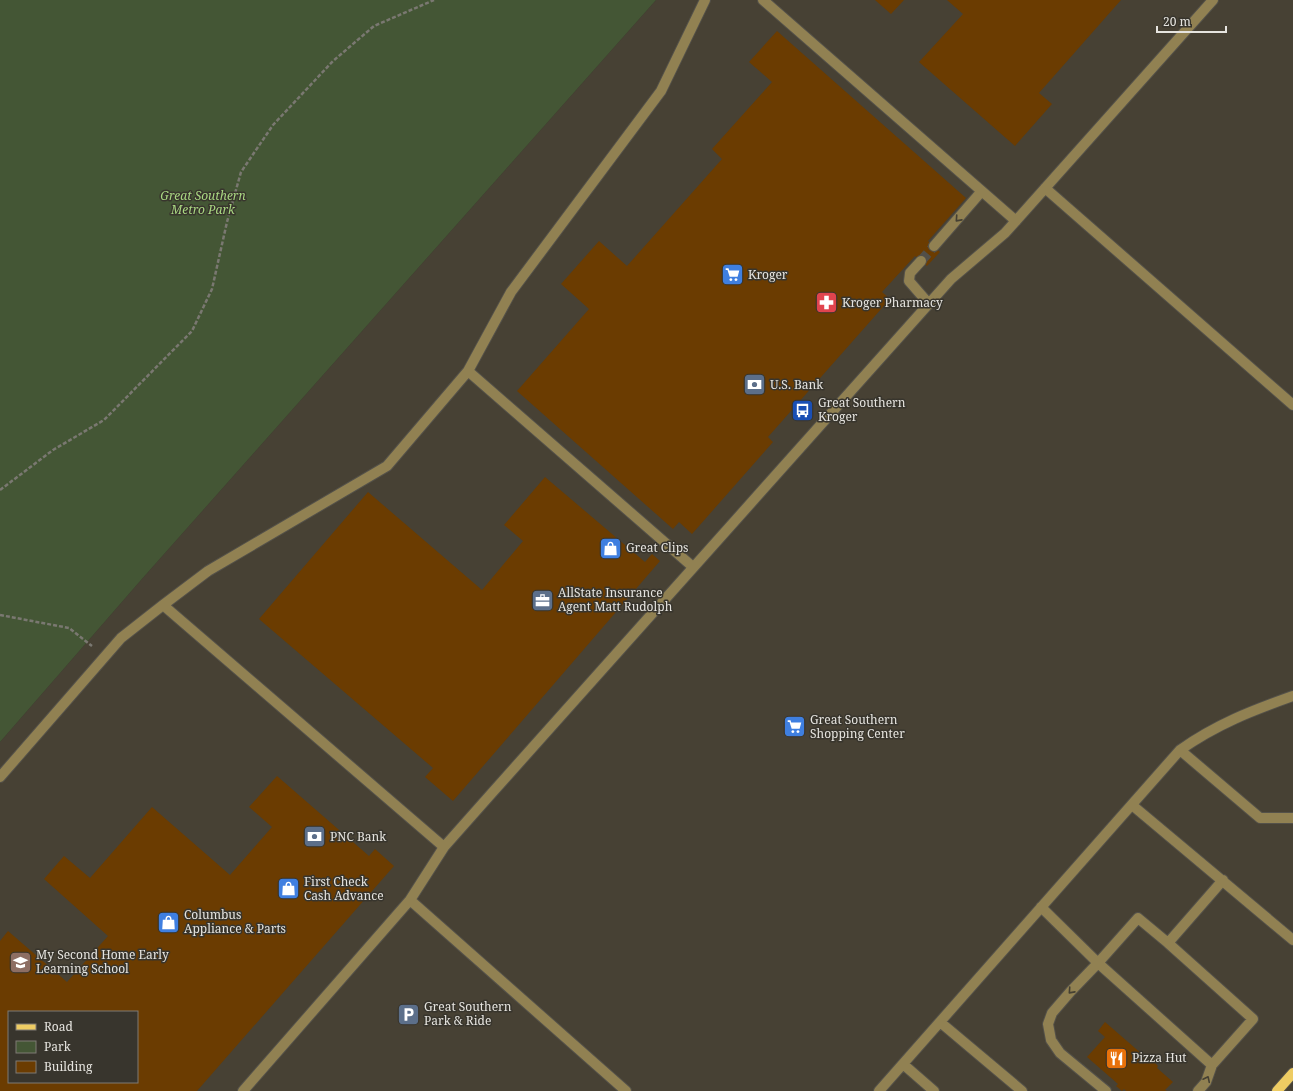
<svg xmlns="http://www.w3.org/2000/svg" width="1293" height="1091" viewBox="0 0 1293 1091" font-family="'Noto Serif',serif">
<style>
.built{fill:#474134;fill-rule:evenodd}
.green{fill:#445635}
.building{fill:#6b3c01;fill-rule:evenodd}
.lines{fill:none;stroke-linecap:round;stroke-linejoin:round}
.minor-tunnel{stroke:#524f48;stroke-width:10;stroke-dasharray:10 5;stroke-linecap:butt}
.minor-casing{stroke:#545149;stroke-width:12}
.major-casing{stroke:#545149;stroke-width:12}
.path{stroke:#7a7871;stroke-width:2.5;stroke-dasharray:4 2;stroke-linecap:butt}
.minor{stroke:#918152;stroke-width:10}
.major{stroke:#eecc63;stroke-width:10}
.oneway{stroke:#454033}
.labels{text-anchor:middle;stroke-width:3;stroke-linejoin:round;paint-order:stroke}
.park-label{font-size:12px;font-style:italic;fill:#a9d782;stroke:#38352d}
.poi-label{font-size:12px;fill:#e6e4df;stroke:#38352d;text-anchor:start}
</style>
<rect width="100%" height="100%" fill="#38352d"/>
<path class="built" d="M 656,0 L 1293,0 L 1293,1091 L 0,1091 L 0,742 L 141,580 ZM 9,1012 L 137,1012 L 137,1082 L 9,1082 Z"/>
<path class="green" d="M 0,0 L 656,0 L 141,580 L 0,742 Z"/>
<path class="building" d="M 875,0 L 904,0 L 891,14 Z
M 947,0 L 1121,0 L 1039,93 L 1052,104 L 1015,146 L 919,62 L 963,14 Z
M 777,31 L 966,198 L 928,241 L 940,252 L 927,266 L 915,256 L 882,292 L 890,299 L 768,437 L 773,442 L 692,534 L 679,522 L 673,529 L 517,391 L 589,309 L 561,284 L 599,241 L 627,266 L 722,159 L 712,149 L 772,82 L 749,62 Z
M 545,477 L 645,562 L 652,554 L 660,561 L 453,801 L 425,777 L 433,768 L 259,619 L 368,492 L 482,590 L 523,541 L 504,525 Z
M 277,776 L 369,856 L 375,849 L 394,866 L 197,1091 L 0,1091 L 0,941 L 8,931 L 67,982 L 108,936 L 44,879 L 64,856 L 90,878 L 152,807 L 230,875 L 272,827 L 249,807 ZM 9,1012 L 137,1012 L 137,1082 L 9,1082 Z
M 1105,1022 L 1150,1061 L 1151,1059 L 1158,1066 L 1157,1068 L 1173,1082 L 1165,1090 L 1167,1091 L 1126,1091 L 1124,1089 L 1122,1091 L 1116,1086 L 1118,1084 L 1087,1057 L 1105,1037 L 1098,1031 Z"/>
<g class="lines">
<path class="minor-tunnel" d="M 921,261 L 934,246"/>
<defs>
<path id="minor" d="M 763,0 L 1016,221
M 1045,188 L 1293,405
M 934,246 L 981,192
M 921,261 L 910,273 L 909,281 L 929,304
M 468,371 L 693,567
M 163,605 L 444,847
M 1180,750 L 1260,818 L 1293,818
M 0,777 L 121,638 L 163,605 L 208,571 L 387,466 L 468,371 L 511,292 L 661,91 L 705,0
M 1132,805 L 1293,940
M 410,900 L 626,1091
M 1041,907 L 1098,963 L 1212,1065 L 1253,1019 L 1168,943 L 1223,880
M 940,1022 L 1022,1091
M 903,1064 L 934,1091
M 243,1091 L 410,900 L 444,847 L 491,794 L 951,279 L 1005,233 L 1213,0
M 879,1091 L 1180,750 C 1217,724 1251,711 1293,696
M 1106,1091 L 1060,1053 L 1051,1040 L 1048,1024 L 1052,1013 L 1071,991 L 1098,963 L 1138,918 L 1168,943
M 1198,1091 L 1206,1082 L 1212,1065"/>
<path id="major" d="M 1277,1091 L 1293,1073"/>
</defs>
<use href="#minor" class="minor-casing"/>
<use href="#major" class="major-casing"/>
<path class="path" d="M 0,490 L 53,450 L 104,420 L 192,331 L 212,289 L 227,222 L 241,172 L 273,125 L 333,61 L 374,26 L 434,0
M 0,615 L 69,628 L 92,646"/>
<use href="#minor" class="minor"/>
<use href="#major" class="major"/>
</g>
<defs><path id="oneway-chevron" d="M-2-3.5L2.5 0L-2 3.5" fill="none" stroke-width="1.6" stroke-linecap="round" stroke-linejoin="round"/></defs>
<g class="oneway">
<use href="#oneway-chevron" transform="translate(958 219) rotate(132)"/>
<use href="#oneway-chevron" transform="translate(1071 991) rotate(132)"/>
<use href="#oneway-chevron" transform="translate(1207 1079) rotate(-64)"/>
</g>
<defs>
<symbol id="supermarket-square" viewBox="-11 -11 22 22"><rect x="-9" y="-9" width="18" height="18" rx="4" fill="#3f7fe0" stroke="#38352d"/><path d="M-6-5.5h2.5l.6 2H6L4.5 2H-2.5L-4.4-4H-6ZM-1.5 3.2a1.3 1.3 0 1 0 .1 0ZM3 3.2a1.3 1.3 0 1 0 .1 0Z" fill="#fff"/></symbol>
<symbol id="pharmacy-square" viewBox="-11 -11 22 22"><rect x="-9" y="-9" width="18" height="18" rx="4" fill="#e0444e" stroke="#38352d"/><path d="M-2-6h4v4h4v4h-4v4h-4v-4h-4v-4h4Z" fill="#fff"/></symbol>
<symbol id="bank-square" viewBox="-11 -11 22 22"><rect x="-9" y="-9" width="18" height="18" rx="4" fill="#5c6f8a" stroke="#38352d"/><path d="M-6-4H6V4H-6ZM0-2.3a2.3 2.3 0 1 0 0 4.6a2.3 2.3 0 1 0 0-4.6Z" fill="#fff"/></symbol>
<symbol id="bus-square" viewBox="-11 -11 22 22"><rect x="-9" y="-9" width="18" height="18" rx="4" fill="#1a4fb4" stroke="#38352d"/><path d="M-5-6H5V4H4V6H2V4H-2V6H-4V4H-5ZM-3.5-4V0h7V-4ZM-3.5 1.2v1.5H-2V1.2ZM2 1.2v1.5H3.5V1.2Z" fill="#fff"/></symbol>
<symbol id="shop-square" viewBox="-11 -11 22 22"><rect x="-9" y="-9" width="18" height="18" rx="4" fill="#3f7fe0" stroke="#38352d"/><path d="M-5-2.5h2.3a2.7 3.5 0 0 1 5.4 0H5L5.5 6h-11ZM-1.5-2.5h3a1.5 2.3 0 0 0-3 0Z" fill="#fff"/></symbol>
<symbol id="office-square" viewBox="-11 -11 22 22"><rect x="-9" y="-9" width="18" height="18" rx="4" fill="#5c6f8a" stroke="#38352d"/><path d="M-6-3h4V-5.5h4V-3h4V5H-6ZM-1-4.5V-3h2v-1.5ZM-6 0V1H6V0Z" fill="#fff"/></symbol>
<symbol id="school-square" viewBox="-11 -11 22 22"><rect x="-9" y="-9" width="18" height="18" rx="4" fill="#8d6e63" stroke="#38352d"/><path d="M0-5L7-2L0 1L-7-2ZM-4 1L0 2.5L4 1V4Q0 6-4 4Z" fill="#fff"/></symbol>
<symbol id="parking-square" viewBox="-11 -11 22 22"><rect x="-9" y="-9" width="18" height="18" rx="4" fill="#5c6f8a" stroke="#38352d"/><path d="M-3.5-5.5H1a3.5 3.5 0 0 1 0 7H-1V5.5H-3.5ZM-1-3.4V-.6H.8a1.4 1.4 0 0 0 0-2.8Z" fill="#fff"/></symbol>
<symbol id="restaurant-square" viewBox="-11 -11 22 22"><rect x="-9" y="-9" width="18" height="18" rx="4" fill="#e8710a" stroke="#38352d"/><path d="M-5-6h1v4h1v-4h1v4h1v-4h1v5L-1.5 .5V6h-2V.5L-5-1ZM5-6V6H3V1.5H1.5Q1.5-4 5-6Z" fill="#fff"/></symbol>
</defs>
<g fill-rule="evenodd">
<use href="#supermarket-square" x="720" y="262" width="25" height="25"/>
<use href="#pharmacy-square" x="814" y="290" width="25" height="25"/>
<use href="#bank-square" x="742" y="372" width="25" height="25"/>
<use href="#bus-square" x="790" y="398" width="25" height="25"/>
<use href="#shop-square" x="598" y="536" width="25" height="25"/>
<use href="#office-square" x="530" y="588" width="25" height="25"/>
<use href="#supermarket-square" x="782" y="714" width="25" height="25"/>
<use href="#bank-square" x="302" y="824" width="25" height="25"/>
<use href="#shop-square" x="276" y="876" width="25" height="25"/>
<use href="#shop-square" x="156" y="910" width="25" height="25"/>
<use href="#school-square" x="8" y="950" width="25" height="25"/>
<use href="#parking-square" x="396" y="1002" width="25" height="25"/>
<use href="#restaurant-square" x="1104" y="1046" width="25" height="25"/>
</g>
<g class="labels">
<g class="park-label">
<text x="203" y="200">Great Southern<tspan x="203" dy="14">Metro Park</tspan></text>
</g>
<g class="poi-label">
<text x="748" y="279">Kroger</text>
<text x="842" y="307">Kroger Pharmacy</text>
<text x="770" y="389">U.S. Bank</text>
<text x="818" y="407">Great Southern<tspan x="818" dy="14">Kroger</tspan></text>
<text x="626" y="552">Great Clips</text>
<text x="558" y="597">AllState Insurance<tspan x="558" dy="14">Agent Matt Rudolph</tspan></text>
<text x="810" y="724">Great Southern<tspan x="810" dy="14">Shopping Center</tspan></text>
<text x="330" y="841">PNC Bank</text>
<text x="304" y="886">First Check<tspan x="304" dy="14">Cash Advance</tspan></text>
<text x="184" y="919">Columbus<tspan x="184" dy="14">Appliance &amp; Parts</tspan></text>
<text x="36" y="959">My Second Home Early<tspan x="36" dy="14">Learning School</tspan></text>
<text x="424" y="1011">Great Southern<tspan x="424" dy="14">Park &amp; Ride</tspan></text>
<text x="1132" y="1062">Pizza Hut</text>
</g>
</g>
<rect x="8" y="1011" width="130" height="72" fill="#38352d" stroke="#7e7b74"/>
<rect x="16" y="1024" width="20" height="6" fill="#eecc63" stroke="#7e7b74"/>
<text x="44" y="1031" font-size="12" fill="#e6e4df">Road</text>
<rect x="16" y="1041" width="20" height="12" fill="#445635" stroke="#7e7b74"/>
<text x="44" y="1051" font-size="12" fill="#e6e4df">Park</text>
<rect x="16" y="1061" width="20" height="12" fill="#6b3c01" stroke="#7e7b74"/>
<text x="44" y="1071" font-size="12" fill="#e6e4df">Building</text>
<path d="M1157 26v6h69v-6" fill="none" stroke="#e6e4df" stroke-width="2"/>
<text x="1163" y="26" font-size="12" fill="#e6e4df" stroke="#38352d" stroke-width="3" paint-order="stroke">20 m</text>
</svg>
